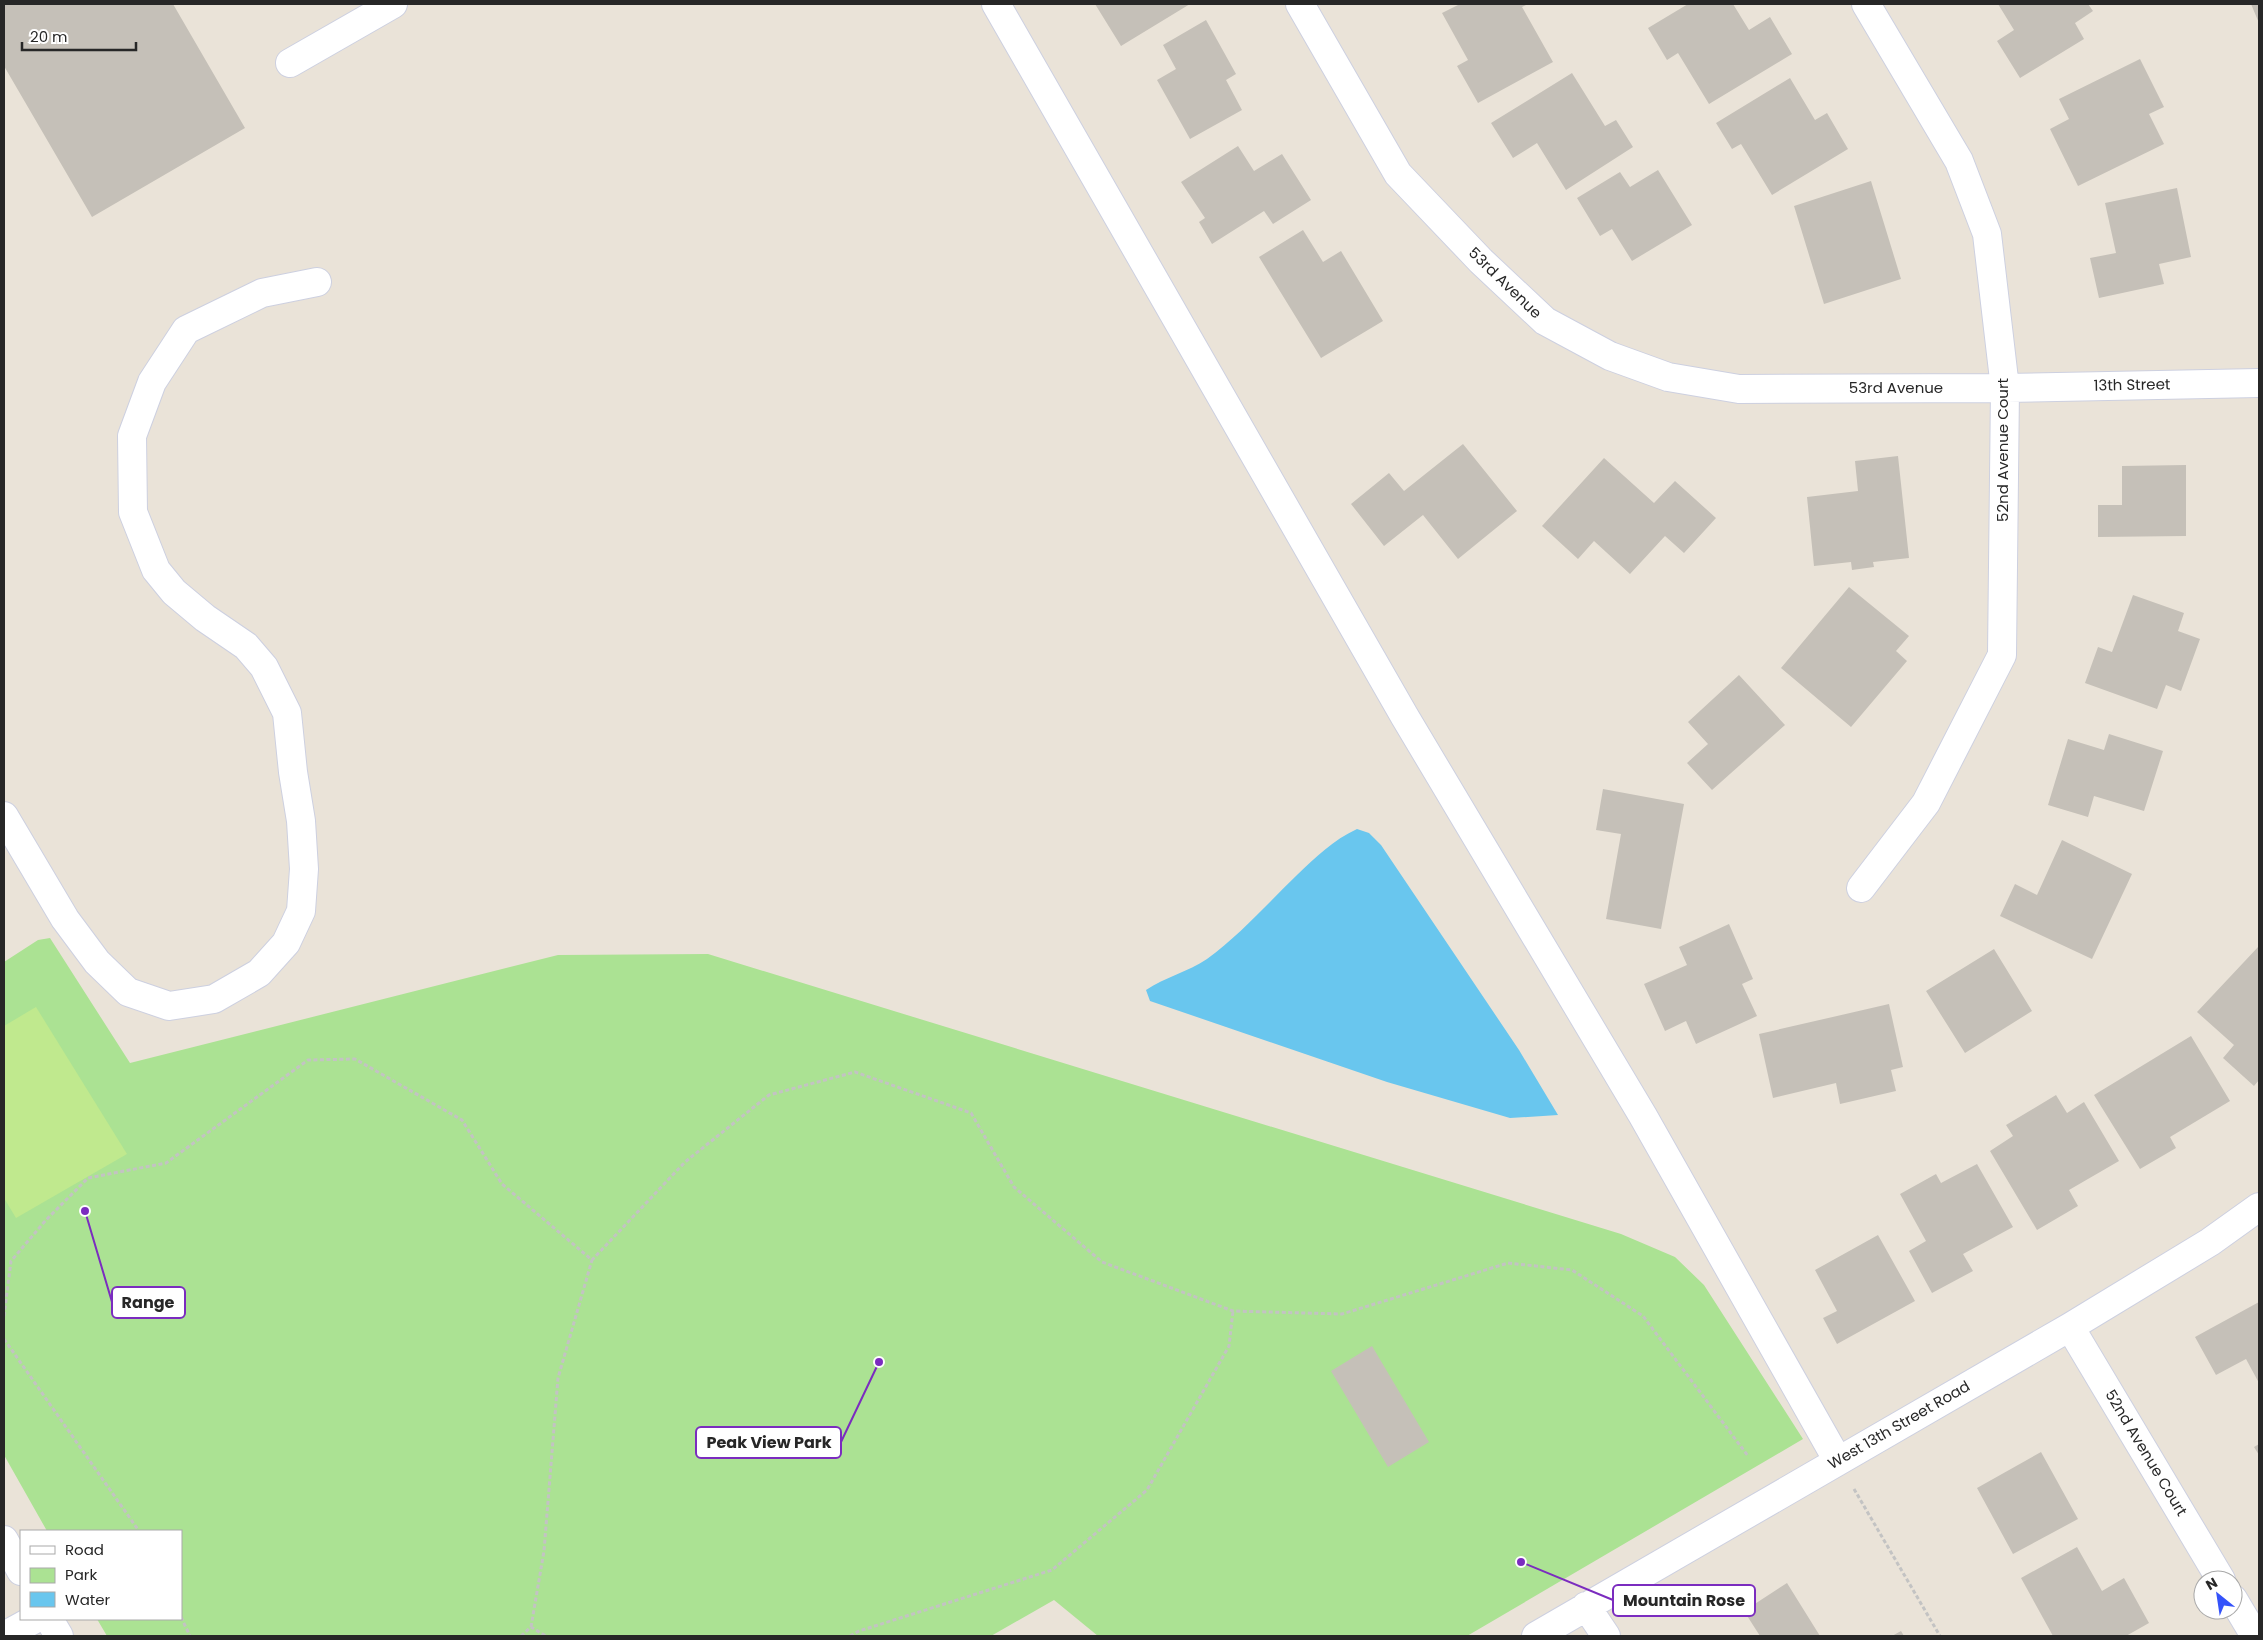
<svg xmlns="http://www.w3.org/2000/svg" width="2263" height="1640" viewBox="0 0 2263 1640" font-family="Poppins,sans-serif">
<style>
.green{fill:#abe293}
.pitch{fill:#c0e98e}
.water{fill:#69c6ee}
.building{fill:#c5c0b8}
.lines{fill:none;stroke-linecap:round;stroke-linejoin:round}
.minor-casing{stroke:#cdd0e0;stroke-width:30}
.path{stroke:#c3c3c3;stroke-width:3;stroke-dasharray:4 2.5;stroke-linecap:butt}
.minor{stroke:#fff;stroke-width:28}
.labels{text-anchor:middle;stroke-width:5;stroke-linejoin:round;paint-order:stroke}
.street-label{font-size:15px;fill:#272727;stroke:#fff}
.leader{fill:none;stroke:#7b2cbf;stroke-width:2}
.callout-dot{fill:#7b2cbf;stroke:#fff;stroke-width:2}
.callout{fill:#fff;stroke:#7b2cbf;stroke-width:2}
.callout-label{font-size:16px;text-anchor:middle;font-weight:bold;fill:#272727}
</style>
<rect width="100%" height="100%" fill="#eae3d8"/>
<path class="green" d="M 50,938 L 130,1063 L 558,955 L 708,954 L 1621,1234 L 1675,1257 L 1704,1285 L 1803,1439 L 1467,1636 L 1098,1636 L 1054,1600 L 991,1636 L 107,1636 L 97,1619 L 181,1619 L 181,1531 L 47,1531 L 4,1455 L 4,962 L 38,940 Z"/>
<path class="pitch" d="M 36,1007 L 127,1154 L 16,1218 L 4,1198 L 4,1026 Z"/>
<path class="water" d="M 1357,829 L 1369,833 L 1381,845 L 1519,1050 L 1558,1115 L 1510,1118 L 1387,1082 L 1150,1001 L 1146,990 C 1165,977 1188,972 1207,959 C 1240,935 1268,903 1297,875 C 1316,857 1333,840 1357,829 Z"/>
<path class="building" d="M 4,4 L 173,4 L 245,128 L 92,217 L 4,66 Z
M 1095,4 L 1190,4 L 1121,46 Z
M 1460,4 L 1528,4 L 1522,7 L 1553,62 L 1478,103 L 1457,66 L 1468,60 L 1442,13 Z
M 1688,4 L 1733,4 L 1749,30 L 1770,17 L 1792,54 L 1709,104 L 1678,53 L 1667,60 L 1648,28 Z
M 1998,4 L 2088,4 L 2093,11 L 2075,23 L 2084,39 L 2020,78 L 1997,41 L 2014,30 Z
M 2251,4 L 2259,4 L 2259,23 Z
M 1206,20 L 1236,74 L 1226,80 L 1242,110 L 1190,139 L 1157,80 L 1176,69 L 1163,45 Z
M 2140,59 L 2164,107 L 2149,114 L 2164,144 L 2078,186 L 2050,129 L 2069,119 L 2059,99 Z
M 1572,73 L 1605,126 L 1616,120 L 1633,147 L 1566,190 L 1537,143 L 1513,158 L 1491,123 Z
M 1790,78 L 1815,120 L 1827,113 L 1848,149 L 1772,195 L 1741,144 L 1732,149 L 1716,123 Z
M 1238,146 L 1254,171 L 1282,154 L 1311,200 L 1273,224 L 1264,211 L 1212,244 L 1199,222 L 1205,218 L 1181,182 Z
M 1658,170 L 1692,225 L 1632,261 L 1612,229 L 1600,236 L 1577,198 L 1620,172 L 1630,187 Z
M 1871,181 L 1901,279 L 1824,304 L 1794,206 Z
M 2177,188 L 2191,257 L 2159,264 L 2164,284 L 2099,298 L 2090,258 L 2116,253 L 2105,203 Z
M 1303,230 L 1323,262 L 1341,251 L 1383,321 L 1321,358 L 1259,257 Z
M 1463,444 L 1517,511 L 1458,559 L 1423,515 L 1384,546 L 1351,504 L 1389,473 L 1404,491 Z
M 1898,456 L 1909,558 L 1873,562 L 1874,567 L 1852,570 L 1851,562 L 1814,566 L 1807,497 L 1858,491 L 1855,461 Z
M 1604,458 L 1654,503 L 1675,481 L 1716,518 L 1684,553 L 1665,536 L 1630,574 L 1594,541 L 1578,559 L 1542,526 Z
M 2186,465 L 2186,536 L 2098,537 L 2098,505 L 2122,505 L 2122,466 Z
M 1849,587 L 1909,636 L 1896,651 L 1907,661 L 1851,727 L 1781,668 Z
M 2133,595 L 2184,613 L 2178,631 L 2200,639 L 2181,691 L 2166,685 L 2157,709 L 2085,683 L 2098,647 L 2112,652 Z
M 1739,675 L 1785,725 L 1712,790 L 1687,763 L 1708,744 L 1688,722 Z
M 2109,734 L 2163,751 L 2144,811 L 2094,796 L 2088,817 L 2048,805 L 2068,739 L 2104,750 Z
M 1603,789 L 1684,804 L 1661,929 L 1606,919 L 1621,834 L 1596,830 Z
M 2062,840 L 2132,874 L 2092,959 L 2000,916 L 2015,884 L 2037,895 Z
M 1729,924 L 1753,979 L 1742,984 L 1757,1016 L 1696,1044 L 1686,1021 L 1665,1031 L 1644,984 L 1687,965 L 1679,947 Z
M 2259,946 L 2259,1080 L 2254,1086 L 2223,1058 L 2234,1045 L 2197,1012 Z
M 1994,949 L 2032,1011 L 1965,1053 L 1926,991 Z
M 1889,1004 L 1903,1067 L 1891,1070 L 1896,1091 L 1840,1104 L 1836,1083 L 1773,1098 L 1759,1034 Z
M 2191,1036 L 2230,1101 L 2170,1137 L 2176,1148 L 2140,1169 L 2094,1095 Z
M 2056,1095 L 2067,1113 L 2084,1102 L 2119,1161 L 2069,1190 L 2078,1206 L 2037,1230 L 1990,1151 L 2013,1136 L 2006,1125 Z
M 1977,1164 L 2013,1227 L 1963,1254 L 1973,1271 L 1932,1293 L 1909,1251 L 1926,1241 L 1900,1194 L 1936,1174 L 1941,1183 Z
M 1878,1235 L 1915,1301 L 1837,1344 L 1823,1318 L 1837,1311 L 1815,1270 Z
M 2259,1302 L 2259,1383 L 2246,1359 L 2216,1375 L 2195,1337 Z
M 1372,1346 L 1429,1442 L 1388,1467 L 1331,1371 Z
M 2259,1444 L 2259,1455 L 2254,1447 Z
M 2041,1452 L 2078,1519 L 2013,1554 L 1977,1488 Z
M 2077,1547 L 2102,1591 L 2124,1578 L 2149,1623 L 2126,1636 L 2053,1636 L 2021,1578 Z
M 1787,1583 L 1820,1636 L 1760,1636 L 1744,1611 Z
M 1901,1631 L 1904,1636 L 1892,1636 Z"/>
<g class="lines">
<defs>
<path id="minor" d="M 996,4 L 1405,717 L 1643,1116 L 1838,1461
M 1300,4 L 1398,174 L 1481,261 L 1545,321 L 1610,356 L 1668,377 L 1739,389 L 2005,388 L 2259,383
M 290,63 L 393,4
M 4,816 L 65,919 L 97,962 L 128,992 L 169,1006 L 214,999 L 259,973 L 286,943 L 301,911 L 304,869 L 301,821 L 293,772 L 287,713 L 264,667 L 246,646 L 205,618 L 174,592 L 156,570 L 133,512 L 132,436 L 152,382 L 186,330 L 262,293 L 317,282
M 1861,888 L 1926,803 L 2002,655 L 2005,388 L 1987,234 L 1959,161 L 1866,4
M 2070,1327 L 2221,1580
M 4,1540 L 21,1571
M 2233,1599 L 2255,1636
M 1586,1606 L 1606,1636
M 49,1619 L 59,1636
M 4,1636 L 35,1619
M 1536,1636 L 2070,1327 L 2210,1242 L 2259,1207"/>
</defs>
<use href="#minor" class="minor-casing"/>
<path class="path" d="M 4,1316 L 11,1261 L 46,1220 L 88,1178 L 166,1163 L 308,1060 L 355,1059 L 462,1120 L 502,1184 L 592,1260 L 685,1162 L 769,1095 L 855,1072 L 971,1113 L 1014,1187 L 1102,1262 L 1233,1311 L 1342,1314 L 1508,1263 L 1572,1270 L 1643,1316 L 1748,1456
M 4,1339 L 139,1531
M 1854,1489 L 1940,1636
M 181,1617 L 190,1636
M 531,1627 L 544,1551 L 558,1378 L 592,1260
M 521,1636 L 531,1627 L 546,1636
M 850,1636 L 859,1631 L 1052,1570 L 1147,1490 L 1229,1346 L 1233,1311"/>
<use href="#minor" class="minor"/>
</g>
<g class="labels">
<g class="street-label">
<text transform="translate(1505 283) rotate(44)" y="5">53rd Avenue</text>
<text transform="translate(2132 385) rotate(-1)" y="5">13th Street</text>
<text x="1896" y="393">53rd Avenue</text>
<text transform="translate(2003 450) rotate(-90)" y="5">52nd Avenue Court</text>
<text transform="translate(1899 1425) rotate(-30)" y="5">West 13th Street Road</text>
<text transform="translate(2146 1453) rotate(59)" y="5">52nd Avenue Court</text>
</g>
</g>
<path class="leader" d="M85 1211L112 1302M879 1362L841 1442M1521 1562L1613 1600"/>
<g class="callout-dot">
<circle cx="85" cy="1211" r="5"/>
<circle cx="879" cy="1362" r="5"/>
<circle cx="1521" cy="1562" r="5"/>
</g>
<g class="callout">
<rect x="112" y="1287" width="73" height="31" rx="5"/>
<rect x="696" y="1427" width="145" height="31" rx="5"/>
<rect x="1613" y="1585" width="142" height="31" rx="5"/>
</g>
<g class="callout-label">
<text x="148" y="1308">Range</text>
<text x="769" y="1448">Peak View Park</text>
<text x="1684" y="1606">Mountain Rose</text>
</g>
<rect width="2263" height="1640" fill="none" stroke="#272727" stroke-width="10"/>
<rect x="20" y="1530" width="162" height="90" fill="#ffffff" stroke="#a9a9a9"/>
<rect x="30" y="1546" width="25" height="8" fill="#ffffff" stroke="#a9a9a9"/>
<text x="65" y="1555" font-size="15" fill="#272727">Road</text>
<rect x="30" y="1568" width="25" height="15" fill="#abe293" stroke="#a9a9a9"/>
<text x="65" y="1580" font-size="15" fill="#272727">Park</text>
<rect x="30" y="1592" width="25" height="15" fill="#69c6ee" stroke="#a9a9a9"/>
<text x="65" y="1605" font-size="15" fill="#272727">Water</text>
<g transform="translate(2218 1595) rotate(330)"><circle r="24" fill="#ffffff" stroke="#a9a9a9"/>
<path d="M0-4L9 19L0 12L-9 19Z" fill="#3553fa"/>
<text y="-8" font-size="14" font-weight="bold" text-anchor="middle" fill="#272727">N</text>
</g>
<path d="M22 42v8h114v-8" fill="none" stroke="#272727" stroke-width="2.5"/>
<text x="30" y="42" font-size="15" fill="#272727" stroke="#ffffff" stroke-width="4" paint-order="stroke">20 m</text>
</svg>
